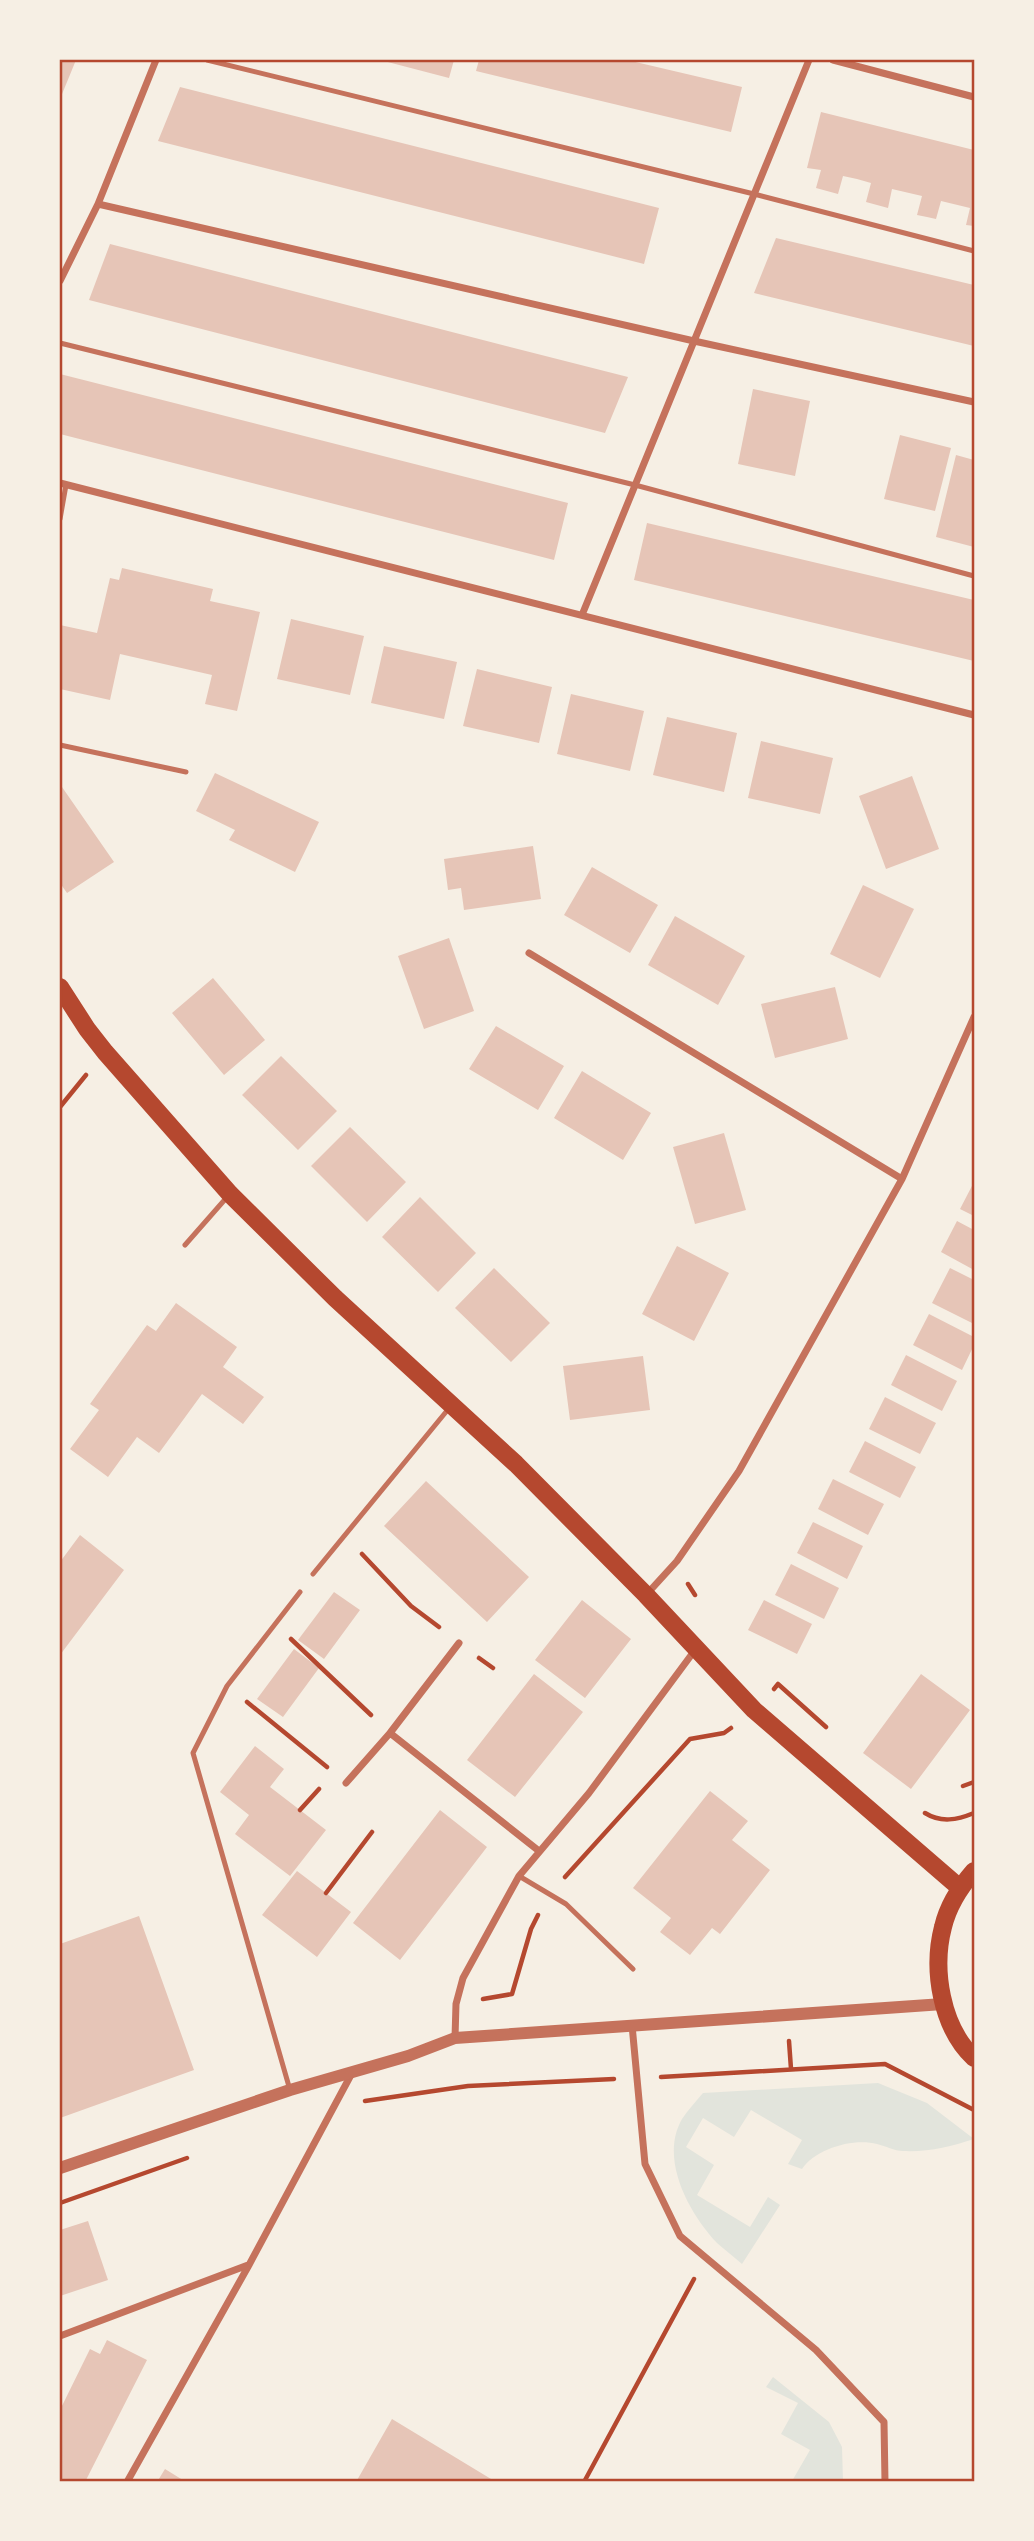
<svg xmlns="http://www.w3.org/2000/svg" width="1034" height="2541" viewBox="0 0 1034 2541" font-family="'DM Sans',sans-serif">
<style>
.green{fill:#e2e4dc}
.building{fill:#e6c5b7}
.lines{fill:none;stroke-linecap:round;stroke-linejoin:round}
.path{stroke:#b5482f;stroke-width:4.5}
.service{stroke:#c5725c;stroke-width:5}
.minor{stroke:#c5725c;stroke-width:7}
.tertiary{stroke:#c5725c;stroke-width:12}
.primary{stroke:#b5482f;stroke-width:18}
.neatline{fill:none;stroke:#b5482f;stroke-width:2.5}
</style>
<rect width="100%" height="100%" fill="#f6efe4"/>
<path class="green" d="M 878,2083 L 927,2103 L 974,2139 C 950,2147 929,2152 903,2151 C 894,2151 886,2146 877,2144 C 852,2138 816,2149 802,2169 L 788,2164 L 802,2140 L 751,2110 L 734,2137 L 703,2118 L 686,2147 L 714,2165 L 697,2195 L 750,2227 L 768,2197 L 780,2205 L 742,2264 C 734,2257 725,2250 717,2243 C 689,2213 659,2159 682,2119 C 688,2110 696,2101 703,2093 Z
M 773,2377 L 829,2422 L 842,2447 L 843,2481 L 792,2481 L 810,2450 L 781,2434 L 798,2403 L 766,2387 Z"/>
<path class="building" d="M 60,60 L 76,60 L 60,99 Z
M 380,60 L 454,60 L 449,78 Z
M 479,60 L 627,60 L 742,87 L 731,132 L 476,71 Z
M 180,87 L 659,208 L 644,264 L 158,141 Z
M 821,112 L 974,150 L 974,226 L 966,225 L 970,208 L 941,201 L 936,219 L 927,217 L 917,215 L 922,196 L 892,189 L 888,208 L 866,202 L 871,183 L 857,179 L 843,176 L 838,194 L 816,188 L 821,170 L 807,168 Z
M 776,238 L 974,285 L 974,346 L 754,293 Z
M 110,244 L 479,339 L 628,377 L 605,433 L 322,360 L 89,300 Z
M 60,374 L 568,503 L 554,560 L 60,434 Z
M 753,389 L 810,401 L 795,476 L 738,464 Z
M 900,435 L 951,448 L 935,511 L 884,499 Z
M 956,455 L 974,460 L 974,547 L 936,537 Z
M 647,523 L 974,600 L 974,661 L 634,580 Z
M 122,568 L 213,589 L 210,601 L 260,612 L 237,711 L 205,704 L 212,675 L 120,654 L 110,700 L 60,689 L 60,625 L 97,633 L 110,578 L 119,580 Z
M 291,619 L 364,636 L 350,695 L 277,679 Z
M 384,646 L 457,662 L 444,719 L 371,703 Z
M 477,669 L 552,687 L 539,743 L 463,726 Z
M 571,694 L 644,711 L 630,771 L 557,754 Z
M 667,717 L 737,733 L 724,792 L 653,775 Z
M 761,741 L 833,758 L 820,814 L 748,798 Z
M 215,773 L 319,822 L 295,872 L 229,840 L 235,830 L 196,811 Z
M 912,776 L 939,849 L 886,869 L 859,796 Z
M 62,787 L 114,862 L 67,893 L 60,883 L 60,789 Z
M 533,846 L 541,899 L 464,910 L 461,888 L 448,890 L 444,859 Z
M 592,867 L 658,905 L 630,953 L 564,915 Z
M 863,885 L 914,909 L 880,978 L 830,954 Z
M 675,916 L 745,956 L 718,1005 L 648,965 Z
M 449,938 L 474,1011 L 424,1029 L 398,956 Z
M 213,978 L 265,1040 L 224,1075 L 172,1013 Z
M 835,987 L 848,1039 L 775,1058 L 761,1004 Z
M 496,1026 L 564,1066 L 538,1110 L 469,1069 Z
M 281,1056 L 337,1111 L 298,1150 L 242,1095 Z
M 582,1071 L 651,1113 L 623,1160 L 554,1118 Z
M 350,1127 L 406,1182 L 367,1222 L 311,1166 Z
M 724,1133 L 746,1210 L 695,1224 L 673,1147 Z
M 974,1182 L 974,1216 L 960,1209 Z
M 420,1197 L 476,1253 L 438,1292 L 382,1237 Z
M 957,1221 L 974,1230 L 974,1270 L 941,1252 Z
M 677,1246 L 729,1273 L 694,1341 L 642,1314 Z
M 494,1268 L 550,1323 L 511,1362 L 455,1308 Z
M 950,1268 L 974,1280 L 974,1324 L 932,1303 Z
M 176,1303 L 237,1347 L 223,1367 L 264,1397 L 243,1424 L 202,1394 L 159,1453 L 137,1437 L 108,1477 L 70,1449 L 99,1410 L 90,1404 L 147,1325 L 156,1331 Z
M 929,1314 L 974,1337 L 974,1345 L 962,1370 L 913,1345 Z
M 906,1355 L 957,1381 L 942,1411 L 891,1385 Z
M 643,1356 L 650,1410 L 570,1420 L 563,1366 Z
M 885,1397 L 936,1423 L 920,1454 L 869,1429 Z
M 865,1441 L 916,1467 L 900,1498 L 849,1472 Z
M 833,1479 L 884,1504 L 868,1535 L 818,1509 Z
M 426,1481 L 529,1577 L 487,1622 L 384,1526 Z
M 813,1522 L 863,1546 L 847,1579 L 797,1553 Z
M 80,1535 L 124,1570 L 60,1655 L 60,1562 Z
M 791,1564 L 839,1588 L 824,1619 L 775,1595 Z
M 334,1592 L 360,1610 L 324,1659 L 298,1640 Z
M 582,1600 L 631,1639 L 585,1698 L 535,1660 Z
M 764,1600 L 812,1624 L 797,1654 L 748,1630 Z
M 294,1649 L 319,1668 L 283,1717 L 257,1699 Z
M 534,1674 L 583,1712 L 515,1797 L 467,1760 Z
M 921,1674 L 970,1710 L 911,1789 L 863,1753 Z
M 255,1746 L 284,1769 L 270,1787 L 326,1830 L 290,1876 L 235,1834 L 249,1815 L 220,1792 Z
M 710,1791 L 748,1821 L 732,1840 L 770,1870 L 720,1934 L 712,1928 L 690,1955 L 660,1932 L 671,1918 L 633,1888 Z
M 440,1810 L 487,1847 L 400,1960 L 353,1923 Z
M 297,1871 L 351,1912 L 317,1957 L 262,1915 Z
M 139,1916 L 194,2070 L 60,2118 L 60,1944 Z
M 88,2221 L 108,2280 L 60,2296 L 60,2230 Z
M 107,2340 L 147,2360 L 86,2480 L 60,2482 L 60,2410 L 90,2349 L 100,2354 Z
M 392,2419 L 496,2482 L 356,2482 Z
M 165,2469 L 186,2482 L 157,2482 Z"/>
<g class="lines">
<path class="path" d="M 60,1107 L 86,1075
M 362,1554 L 411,1606 L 439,1627
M 688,1584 L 695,1595
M 291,1639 L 371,1715
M 479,1658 L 493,1668
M 774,1689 L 778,1684 L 826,1727
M 247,1702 L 327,1767
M 963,1786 L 974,1782
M 300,1810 L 319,1789
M 925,1813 C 941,1823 957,1820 974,1813
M 565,1877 L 690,1739 L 724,1733 L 731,1728
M 326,1893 L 372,1832
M 483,1999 L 512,1994 L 531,1929 L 538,1915
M 789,2041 L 791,2069
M 661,2077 L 885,2064 L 974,2110
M 365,2101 L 468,2086 L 614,2079
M 60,2203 L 187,2158
M 584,2482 L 694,2279"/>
<path class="service" d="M 207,60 L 754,194 L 974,251
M 60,343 L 635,485 L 974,576
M 60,519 L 66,485
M 60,745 L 186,772
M 185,1245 L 228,1196
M 313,1574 L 450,1407
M 519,1876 L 566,1904 L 633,1969
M 290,2090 L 193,1753 L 227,1686 L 300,1592"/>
<path class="minor" d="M 833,60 L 974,97
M 98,204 L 694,341 L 974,402
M 60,281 L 98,204 L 156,60
M 60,483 L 974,715
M 582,615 L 809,60
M 529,953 L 902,1179
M 646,1595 L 677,1561 L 739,1471 L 902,1179 L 974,1017
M 390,1733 L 539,1851
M 346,1783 L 390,1733 L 459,1643
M 632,2025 L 645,2164 L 680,2236 L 816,2350 L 884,2422 L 885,2482
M 455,2038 L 456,2004 L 463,1978 L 519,1876 L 589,1793 L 695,1650
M 60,2336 L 248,2265
M 127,2482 L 249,2265 L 352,2073"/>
<path class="tertiary" d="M 60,2168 L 290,2090 L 408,2056 L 455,2038 L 943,2004"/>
<path class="primary" d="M 60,987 L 87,1029 L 105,1052 L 230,1194 L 335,1298 L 516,1464 L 646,1595 L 754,1710 L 960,1888
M 974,1871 C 960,1887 948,1906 943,1927 C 932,1969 941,2027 974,2058"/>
</g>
<rect width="1034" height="2541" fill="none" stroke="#f6efe4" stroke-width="122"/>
<rect x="61" y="61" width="912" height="2419" class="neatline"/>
</svg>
